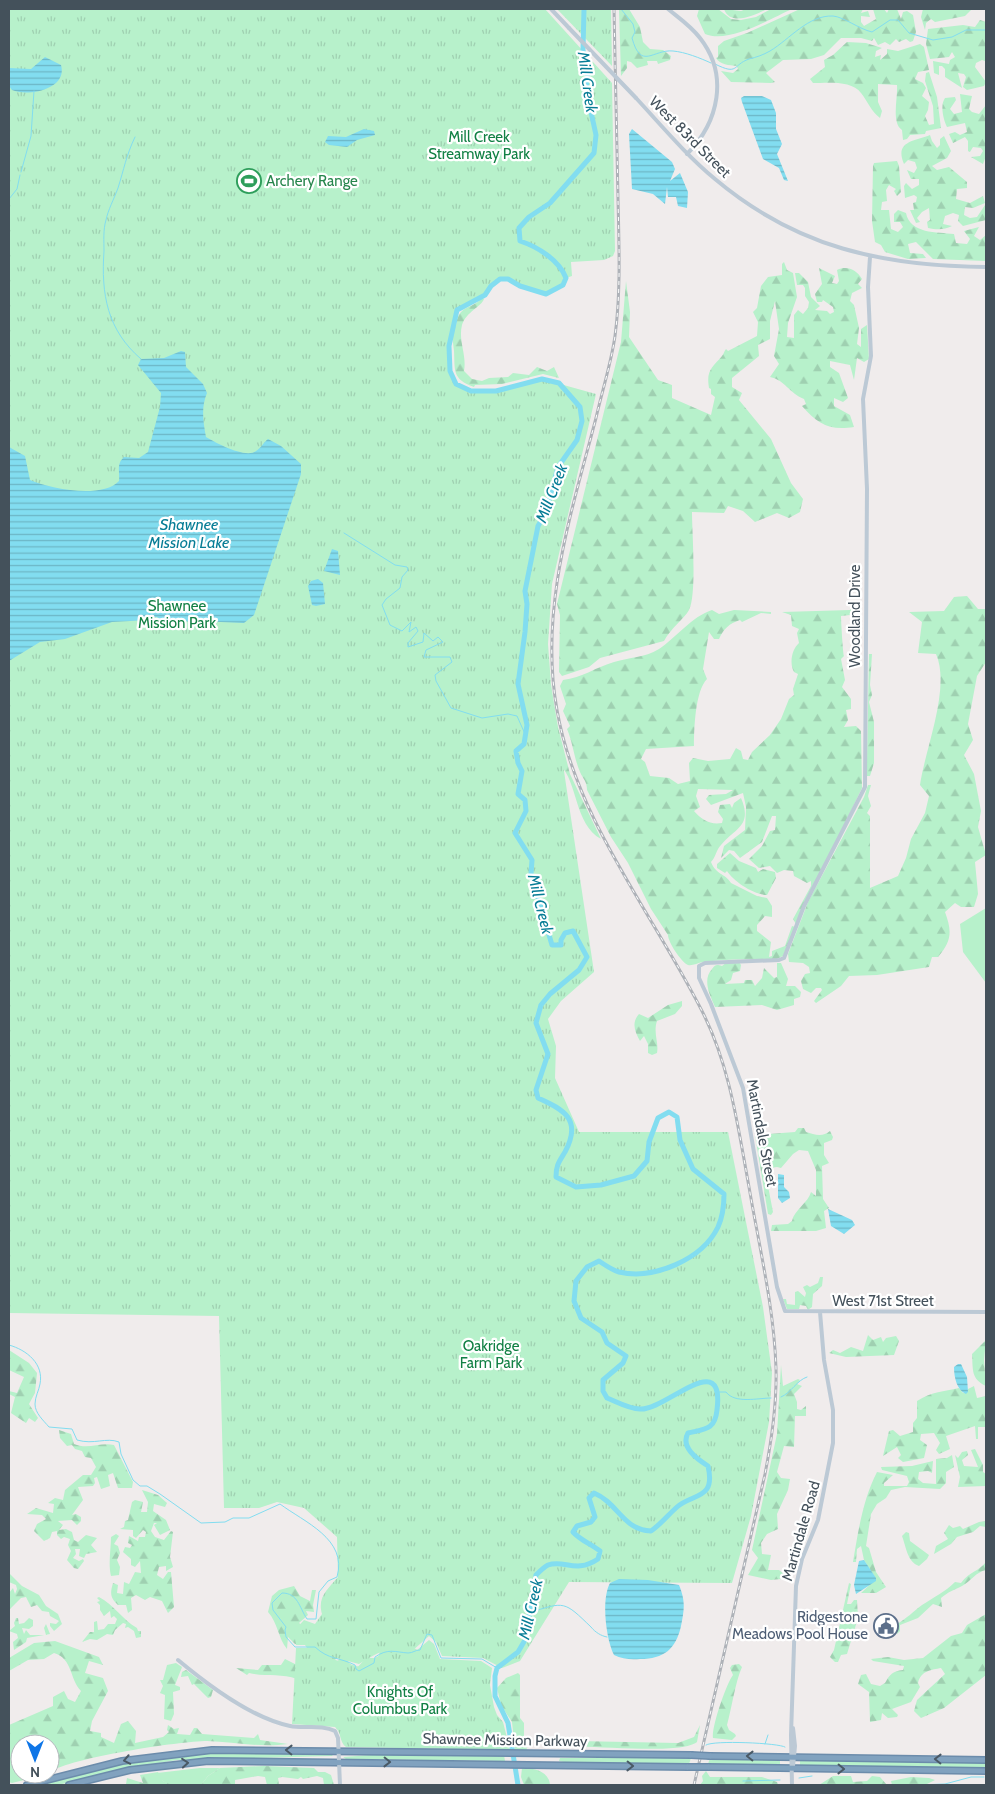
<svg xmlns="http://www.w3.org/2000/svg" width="995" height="1794" viewBox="0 0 995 1794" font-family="Cabin,sans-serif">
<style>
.grass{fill:#b7f1cb}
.forest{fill:url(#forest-firs)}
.park{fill:url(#park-tufts)}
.water{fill:url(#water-rules)}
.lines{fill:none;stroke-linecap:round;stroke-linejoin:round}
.stream{stroke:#82ddf0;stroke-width:1}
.river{stroke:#82ddf0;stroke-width:5}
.highway-casing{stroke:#6c8cab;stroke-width:8}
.secondary{stroke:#bcc9d5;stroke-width:4}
.highway{stroke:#81a2bf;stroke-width:5}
.rail-casing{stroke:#aeb2b8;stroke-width:3}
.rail{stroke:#fff;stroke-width:1;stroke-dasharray:4;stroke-linecap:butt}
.highway-bridge-casing{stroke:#6c8cab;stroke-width:8;stroke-linecap:butt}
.secondary-bridge{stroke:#bcc9d5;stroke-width:4}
.highway-bridge{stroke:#81a2bf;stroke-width:5}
.oneway{stroke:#4a5965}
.labels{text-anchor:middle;stroke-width:4.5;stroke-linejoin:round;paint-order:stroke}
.park-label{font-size:15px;fill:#118044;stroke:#fff}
.street-label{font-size:15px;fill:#44515b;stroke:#fff}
.leisure-label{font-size:15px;fill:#27864d;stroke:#fff;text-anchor:start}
.service-label{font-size:15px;fill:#4e5e75;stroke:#fff;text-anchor:end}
.water-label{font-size:16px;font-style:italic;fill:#077d96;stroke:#fff}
</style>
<defs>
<pattern id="forest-firs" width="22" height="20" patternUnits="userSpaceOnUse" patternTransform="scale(1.25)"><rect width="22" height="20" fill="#b7f1cb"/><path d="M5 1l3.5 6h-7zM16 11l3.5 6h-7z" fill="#9fd0b1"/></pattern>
<pattern id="park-tufts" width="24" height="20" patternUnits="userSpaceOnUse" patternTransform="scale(1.25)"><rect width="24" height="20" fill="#b7f1cb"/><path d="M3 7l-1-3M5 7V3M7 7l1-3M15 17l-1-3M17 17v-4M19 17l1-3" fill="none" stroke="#9fd0b1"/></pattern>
<pattern id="water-rules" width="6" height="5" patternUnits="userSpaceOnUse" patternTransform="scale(1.25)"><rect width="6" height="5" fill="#82ddf0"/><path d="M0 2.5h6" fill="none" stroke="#6cb6c5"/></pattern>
</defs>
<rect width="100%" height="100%" fill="#f0ecec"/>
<path class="grass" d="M 986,908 L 986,983 L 963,952 L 960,924 Z
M 207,1753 L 330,1753 L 333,1756 L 177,1760 L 123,1769 L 58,1785 L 37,1785 L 127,1762 Z
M 384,1754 L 504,1755 L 505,1761 L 346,1759 L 343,1757 Z
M 560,1758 L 691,1758 L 689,1764 L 564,1762 L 559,1761 Z
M 710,1758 L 780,1759 L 780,1764 L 708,1764 Z
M 800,1761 L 986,1762 L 986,1768 L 812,1765 L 800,1765 Z
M 200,1768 L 220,1768 L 208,1776 L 201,1785 C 187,1785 164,1790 157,1773 Z"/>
<path class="forest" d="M 619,9 L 629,9 L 640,27 L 643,42 L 650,49 L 663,50 L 671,56 L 670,60 L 658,64 L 657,61 L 647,61 L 648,65 L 637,68 L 631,62 L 627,61 L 627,68 L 621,76 Z
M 699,9 L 718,9 L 731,19 L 741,20 L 756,17 L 771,9 L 792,9 C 770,19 729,44 705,34 L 697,16 Z
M 724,9 L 741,11 L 746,9 L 767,9 C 756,15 730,27 724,9 Z
M 800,9 L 863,9 L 861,13 L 868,11 L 870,17 L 861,16 L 861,22 L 864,26 L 876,19 L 873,9 L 884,9 L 887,13 L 889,9 L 897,9 L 901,19 L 903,12 L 907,11 L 913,15 L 916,32 L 913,41 L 910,42 L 906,39 L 899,42 L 896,39 L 890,45 L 885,42 L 878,45 L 874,38 L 872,41 L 861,38 L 841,38 L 824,55 L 811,59 L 783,60 L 766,73 L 775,82 L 771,83 L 731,82 L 721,71 L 733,73 L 738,69 L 737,66 C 729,65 720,65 716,58 L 718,57 L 718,46 L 724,41 L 747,33 Z
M 923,9 L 972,9 L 965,16 L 935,22 L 931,19 L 926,23 L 925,30 L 921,17 Z
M 980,20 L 986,22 L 986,70 L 985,61 L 982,60 L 976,63 L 975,67 L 986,82 L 984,86 L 967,90 L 963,87 L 966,77 L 964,74 L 958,73 L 962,88 L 945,77 L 945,69 L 942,66 L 939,66 L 939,75 L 934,73 L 933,61 L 949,64 L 950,60 L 955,57 L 952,52 L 949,57 L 930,59 L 926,44 L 928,29 L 963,25 L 975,27 Z
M 847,42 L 866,43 L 882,48 L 876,51 L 875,57 L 881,55 L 880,60 L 887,54 L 887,49 L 898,51 L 920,44 L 924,47 L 929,70 L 918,72 L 915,79 L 923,83 L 926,88 L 922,96 L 929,102 L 928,110 L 925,116 L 929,125 L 934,124 L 933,106 L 925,81 L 926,73 L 929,72 L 937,97 L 941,128 L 926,131 L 925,134 L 910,135 L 907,139 L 903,140 L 902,130 C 891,123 898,98 897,85 L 878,84 L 878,102 L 882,111 L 880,118 C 871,111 868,102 861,93 C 852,80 827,83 813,83 L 810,79 L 825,67 L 824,60 L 833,55 Z
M 960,94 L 972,96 L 969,109 L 972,112 L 979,114 L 986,105 L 986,156 L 983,164 L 971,157 L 980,156 L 983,151 L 981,148 L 973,147 L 970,152 L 968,151 L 968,141 L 965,137 L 953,143 L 949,134 L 955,132 L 960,135 L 967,132 L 965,123 L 947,127 C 943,119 940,105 945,98 L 955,97 L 956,100 L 950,109 L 954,114 L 962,112 Z
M 930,135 L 932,141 L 937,148 L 940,145 L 940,139 L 944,136 L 951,151 L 947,158 L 932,166 L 937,170 L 949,167 L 967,182 L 967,188 L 957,189 L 956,199 L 970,203 L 983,196 L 985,203 L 973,208 L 965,207 L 964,215 L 970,218 L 977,217 L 985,205 L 986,220 L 963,226 L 958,221 L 959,215 L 953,213 L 945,216 L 943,224 L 952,226 C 944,230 937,230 928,228 L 927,222 L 930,220 L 929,208 L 922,212 L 917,218 L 920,222 L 916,223 L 910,210 L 914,210 L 913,203 L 916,202 L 917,197 L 914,195 L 905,198 L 904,186 L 906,183 L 912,189 L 919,185 L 919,179 L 911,179 L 907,170 L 914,173 L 917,168 L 915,162 L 908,160 L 904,164 C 894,141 915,141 930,135 Z
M 897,161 L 899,166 L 901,192 L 897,196 L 894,191 L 896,189 L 889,185 L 886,190 L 887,201 L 882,202 L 881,210 L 889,210 L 891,229 L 898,232 L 903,227 L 900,222 L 894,222 L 894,214 L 898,210 L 906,213 C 910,234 937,232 954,234 L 956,243 L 967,244 L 970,239 L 964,231 L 979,227 L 974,236 L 980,240 L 986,235 L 986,261 L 933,259 L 916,242 L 908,244 L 910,253 L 923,254 L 926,258 L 908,259 L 885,252 L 881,245 L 875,242 L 872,221 L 873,166 L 874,163 Z
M 784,262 L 787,270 L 793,273 L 797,297 L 788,323 L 787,337 L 794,338 L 794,315 L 798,310 L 803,314 L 808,308 L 809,302 L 805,296 L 805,288 L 803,285 L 797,285 L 795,273 L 799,273 L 808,282 L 811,297 L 820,306 L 815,310 L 827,311 L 830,314 L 834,312 L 833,307 L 823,300 L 822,302 L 817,302 L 815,294 L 822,284 L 819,268 L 835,276 L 832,283 L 837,284 L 839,281 L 837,270 C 847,265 857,270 862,279 L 858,284 L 862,288 L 852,293 L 850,301 L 854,305 L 859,328 L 857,344 L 861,347 L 861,329 L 867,325 L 869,359 L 864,362 L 857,358 L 854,380 L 850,365 L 830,361 L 830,367 L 839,373 L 848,398 L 843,402 L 834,398 L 834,406 L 850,415 L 854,427 C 829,431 818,424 802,406 L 806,404 L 804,399 C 789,393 785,380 770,377 L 779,364 L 774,356 L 779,329 L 775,301 L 770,321 L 770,339 L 758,345 L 759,356 L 732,378 L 732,387 L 742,393 L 739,400 L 771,439 L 791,483 L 803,499 L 800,512 L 789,518 L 777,513 L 755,522 L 743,511 L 728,506 L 724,513 L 692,512 C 692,532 697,594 689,610 C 684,619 671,628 664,641 L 600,658 L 589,667 L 562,676 L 559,672 L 560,615 L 557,604 L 621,342 L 626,281 L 630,312 L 629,337 L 658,380 L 672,385 L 672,398 L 711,415 L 715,397 L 711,394 L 711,389 L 709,388 C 706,370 712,368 722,356 C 724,354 724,351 726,349 L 728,351 L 757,336 L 758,322 L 753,312 L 757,308 L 761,286 L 768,277 L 782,275 L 782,264 Z
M 481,299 L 484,299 C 482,306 466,312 462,325 C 458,341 467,355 464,371 L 472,379 L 482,381 L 489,378 L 508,377 L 513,373 L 529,375 L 537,367 L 547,371 L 554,367 L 559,378 L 543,374 L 502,384 L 475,385 L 474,387 C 452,379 455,371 454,351 C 453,343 452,336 453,328 L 456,326 C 458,305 470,310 481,299 Z
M 967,596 L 978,609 L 986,609 L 986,662 L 977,676 L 968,724 L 973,740 L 964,755 L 974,774 L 981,811 L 978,827 L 986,855 L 975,862 L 978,894 L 974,907 L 961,907 L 955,903 L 945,912 C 952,931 952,941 938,957 L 932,957 L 929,967 L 877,975 L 849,976 L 841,986 L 816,1003 L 814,1001 L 822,990 L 821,988 L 816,988 L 811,993 L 803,989 L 801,981 L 805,974 L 810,973 L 809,967 L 803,963 L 789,962 L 788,954 L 808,902 L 864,797 L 868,785 L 871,785 L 868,796 L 871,806 L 867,813 L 870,816 L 870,888 L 898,876 L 906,858 L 911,839 L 925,813 L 929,796 L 920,785 C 925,749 951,688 936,654 L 918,653 L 922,622 L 909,612 L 944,611 L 954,597 Z
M 853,607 L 860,610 L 860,616 L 854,619 L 850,615 L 841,616 C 841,621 843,654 844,656 L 841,659 L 845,680 L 842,687 L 851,699 L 851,709 L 846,710 L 848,720 L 844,727 L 856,726 L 861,731 L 862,788 L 796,924 L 793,919 L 811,886 L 811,881 L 807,883 L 794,876 L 793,871 L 784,870 L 777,873 L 770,866 L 759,868 L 749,859 L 762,846 L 770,831 L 775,830 L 776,816 L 772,816 L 762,842 L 740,858 L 734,851 L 729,850 L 721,858 L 724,846 L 745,830 L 746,807 L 743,793 L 711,805 L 706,799 L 709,795 L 726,794 L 733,790 L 698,789 L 696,796 L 700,807 L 694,811 C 702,820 710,825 722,823 L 723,819 L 718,812 L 720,805 L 730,804 L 732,808 L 734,803 L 741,798 C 753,826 735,828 721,845 C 716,850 716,857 711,862 C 716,875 725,873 731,883 L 757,896 L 767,898 L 772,906 L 772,917 L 765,916 L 757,925 L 757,931 L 771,942 L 769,957 L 772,956 L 772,951 L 785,946 L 792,926 L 795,927 L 783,956 L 777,959 C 752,959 727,959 703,962 C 698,963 692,966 688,965 C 681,962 668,942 668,935 L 651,909 L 628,863 L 611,837 L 587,790 C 587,781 583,779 580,772 C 574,758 573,743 567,729 L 570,726 L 563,711 L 566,704 L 560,686 L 563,680 C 582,678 596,667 614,662 C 630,657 644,658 659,649 C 677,637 691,617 712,610 L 719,614 L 734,610 L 771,612 L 771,614 L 761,613 L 742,622 L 740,620 C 729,624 724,628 719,639 L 714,639 L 709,632 L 703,669 L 707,679 C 695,691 694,730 694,746 L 646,749 L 641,759 L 645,762 L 650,776 L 669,778 L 678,784 L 690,781 L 689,763 L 693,758 L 708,761 L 730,759 L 736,748 L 741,751 L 743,759 L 748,760 L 752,752 L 770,735 L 781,719 L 789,699 L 794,695 L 793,689 L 798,674 L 794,672 C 789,663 792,649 799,643 L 797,633 L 799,629 L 792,626 L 791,615 L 782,612 L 850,610 Z
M 869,654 L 872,654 L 870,685 L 872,695 L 869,702 L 874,722 L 874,763 L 870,776 L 867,776 L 867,760 Z
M 549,678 L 558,727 L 570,774 L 601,839 C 574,824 578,782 560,765 Z
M 730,853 L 739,861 L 756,868 L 758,872 L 763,869 L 775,872 L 776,878 L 767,895 C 754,895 733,881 727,871 L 725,873 L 717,868 L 717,864 Z
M 739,962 L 741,965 L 740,971 L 733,973 L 731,980 L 725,984 L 744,983 L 745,980 L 752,980 L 755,986 L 762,978 L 764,968 L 774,978 L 777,977 L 777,963 L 781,963 L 788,979 L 786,986 L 795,986 L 801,992 L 800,997 L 794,999 L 794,1005 L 777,1010 L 762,1005 L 715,1007 C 710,995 702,980 712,969 C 715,965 716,964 722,966 L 726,963 Z
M 682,1001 L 682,1006 L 675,1014 L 657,1021 C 653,1033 659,1042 657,1053 L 652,1055 L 648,1053 L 648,1044 L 644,1036 L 640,1041 C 635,1032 631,1023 639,1014 L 648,1018 L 668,1005 Z
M 798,1128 L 804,1128 L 806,1132 C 815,1135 823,1137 830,1131 L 833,1137 L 832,1140 L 824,1143 L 824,1155 L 829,1163 L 822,1166 L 823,1199 L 829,1208 L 824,1211 L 826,1228 L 816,1231 L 771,1231 L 772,1225 L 788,1224 L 792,1221 C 794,1210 808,1203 811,1192 L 816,1196 L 816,1170 L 808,1151 L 799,1150 L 793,1154 L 781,1168 L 777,1167 L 770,1168 L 768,1186 L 773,1212 L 771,1215 L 768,1214 L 755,1135 L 795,1132 Z
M 820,1277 L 823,1277 L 822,1286 L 813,1294 L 812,1307 L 808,1310 L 806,1306 L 800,1305 L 799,1309 L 787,1309 L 783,1299 L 786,1299 L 787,1304 L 795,1305 L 795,1292 L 798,1291 L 805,1297 L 806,1293 L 803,1287 L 807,1285 L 810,1287 L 818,1283 Z
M 868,1335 L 873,1340 L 881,1337 L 883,1342 L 886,1338 L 896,1336 L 899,1341 L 894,1355 L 846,1357 L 829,1353 L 833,1350 L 840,1353 L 851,1347 L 863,1351 Z
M 986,1340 L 984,1360 L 986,1386 C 971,1379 973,1370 972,1354 Z
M 9,1350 L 29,1363 L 37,1373 L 35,1393 L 29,1404 L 38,1418 L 35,1422 L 29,1418 L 26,1423 L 11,1413 L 15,1397 L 9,1394 L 9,1391 L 17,1393 L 24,1377 L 9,1370 Z
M 781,1365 L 783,1386 L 798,1379 L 800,1380 L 797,1384 L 802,1386 L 794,1394 L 797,1402 L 797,1409 L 801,1410 L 806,1406 L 806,1416 L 795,1416 L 794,1447 L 784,1446 L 777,1472 L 781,1478 L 790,1479 L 788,1490 L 777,1514 L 778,1529 L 767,1534 L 761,1543 L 762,1554 L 771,1555 L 768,1570 L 779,1570 L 784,1574 L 781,1579 L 771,1580 L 748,1575 L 758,1558 L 752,1550 L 777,1434 Z
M 974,1386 L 977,1398 L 986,1396 L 986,1427 L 978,1427 L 978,1439 L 976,1439 L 975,1426 L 946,1436 L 950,1449 L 939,1454 L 936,1450 L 940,1443 L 934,1433 L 921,1434 L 920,1440 L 927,1445 L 924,1458 L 903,1462 L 898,1458 L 901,1455 L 897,1447 L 883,1456 L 889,1431 L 893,1430 L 900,1436 L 913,1432 L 913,1423 L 917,1418 L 917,1401 C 933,1391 943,1392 959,1388 L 963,1393 L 967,1393 L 968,1389 Z
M 59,1430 L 71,1434 L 74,1444 C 88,1450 100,1442 114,1445 L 133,1482 L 132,1488 L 118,1488 L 113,1473 L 108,1475 L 110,1486 L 101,1489 L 97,1477 L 94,1478 L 95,1483 L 93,1486 L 78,1487 L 83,1500 L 72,1515 L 76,1514 L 81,1517 L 81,1521 L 77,1525 L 72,1520 L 58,1521 L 63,1525 L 59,1530 L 66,1529 L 72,1532 L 74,1540 L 78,1542 L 86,1535 L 97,1538 L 91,1545 L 97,1552 L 86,1554 L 84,1558 L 79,1556 L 80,1549 L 75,1549 L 76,1554 L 73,1558 L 79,1561 L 83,1559 L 84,1561 L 78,1569 L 74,1568 L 67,1560 L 71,1551 L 68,1545 L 70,1539 L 64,1537 L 61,1539 L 57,1535 L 57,1531 L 52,1532 L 50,1538 L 44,1541 L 34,1531 L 37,1524 L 46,1519 L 42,1515 L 27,1514 L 36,1508 L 53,1513 L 54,1504 L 48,1503 L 55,1498 L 63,1500 L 65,1490 L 83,1475 L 91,1475 L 96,1467 L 91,1458 L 85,1457 L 82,1451 L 75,1449 L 72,1445 L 67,1446 L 60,1438 Z
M 975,1449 L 983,1465 L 983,1472 L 986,1474 L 986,1486 L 958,1487 L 960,1477 L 955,1455 L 958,1458 L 962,1452 L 967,1451 L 968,1455 L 962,1460 L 964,1466 L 978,1467 L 971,1450 Z
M 952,1455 L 954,1467 L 946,1472 L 946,1483 L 940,1489 L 905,1487 L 891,1490 L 886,1498 L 877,1504 L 871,1514 L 866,1546 L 869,1548 L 876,1572 L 886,1587 L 876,1593 L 861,1593 L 876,1579 L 864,1560 L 861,1546 L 857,1549 L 856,1562 L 853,1562 C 858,1532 863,1499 877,1472 L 893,1475 L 884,1483 L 884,1486 L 907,1486 L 909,1482 L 907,1476 L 882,1470 L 881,1467 L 912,1466 L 933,1461 L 932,1473 L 928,1471 L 919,1472 L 918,1479 L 923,1483 L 936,1484 L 936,1459 L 947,1458 Z
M 142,1490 L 158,1495 L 167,1503 L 165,1507 L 154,1504 L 153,1511 L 166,1520 L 170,1530 L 160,1535 L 154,1525 L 157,1523 L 154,1523 L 151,1531 L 155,1537 L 164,1540 L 171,1531 L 173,1532 L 170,1557 L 173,1567 L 166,1571 L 166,1566 L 159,1567 L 157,1575 L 163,1579 L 168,1572 L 171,1572 L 174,1607 L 168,1613 L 162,1601 L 150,1597 L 145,1600 L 136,1595 L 131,1598 L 132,1610 L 128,1613 L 126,1605 L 118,1605 C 110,1598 110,1593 113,1583 L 118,1585 L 117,1593 L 123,1594 L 124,1582 L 129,1584 L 135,1572 L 141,1573 L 140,1561 L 135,1567 L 131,1565 L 131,1559 L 123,1552 L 125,1547 L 130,1548 L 132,1545 L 128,1543 L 129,1536 L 138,1541 L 139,1537 L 145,1537 L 146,1532 L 143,1530 L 136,1538 L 133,1536 L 133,1530 L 120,1529 L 124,1527 L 125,1521 L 128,1520 L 132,1502 L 135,1500 L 143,1502 L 141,1512 L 147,1512 L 148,1502 Z
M 986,1521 L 986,1527 L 980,1526 L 973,1532 L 957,1537 L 951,1544 L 934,1554 L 936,1546 L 948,1539 L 944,1533 L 949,1525 L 953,1528 L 960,1526 L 963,1529 L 979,1522 Z
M 906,1532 L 909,1533 L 910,1541 L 929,1555 L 927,1559 L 919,1566 C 907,1562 906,1546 902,1536 Z
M 116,1534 L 119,1536 L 114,1544 L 118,1546 L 120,1553 L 117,1560 L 120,1567 L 119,1575 L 111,1576 C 108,1564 111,1549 111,1537 Z
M 986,1562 L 986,1570 C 976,1572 971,1581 962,1586 C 954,1590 948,1592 941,1598 L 942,1607 L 933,1604 L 918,1618 L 900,1625 L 900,1631 L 897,1634 L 897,1624 C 906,1619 914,1611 922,1605 C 934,1597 945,1592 955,1582 L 961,1583 C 970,1571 978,1572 986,1562 Z
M 9,1573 L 22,1586 L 39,1595 L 46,1606 L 58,1614 L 62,1624 L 54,1631 L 50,1626 L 50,1623 L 56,1624 L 59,1621 L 50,1616 L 49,1612 L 42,1611 L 37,1605 L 31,1607 L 26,1597 L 21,1598 L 9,1610 L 9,1593 L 13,1588 L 15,1594 L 17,1589 L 16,1585 L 9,1582 Z
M 849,1583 L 851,1584 L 847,1604 L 851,1604 L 854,1600 L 857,1600 L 858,1618 L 847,1654 L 841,1655 L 838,1662 L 835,1662 L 830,1657 L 834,1650 Z
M 294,1586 L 300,1596 L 310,1601 L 312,1590 L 316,1590 L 313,1605 L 314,1612 L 306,1611 L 308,1615 L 299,1623 L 343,1654 L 332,1662 L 336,1663 L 343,1655 L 355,1670 L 366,1658 L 378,1658 L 381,1648 L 414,1648 L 438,1661 L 297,1679 C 281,1673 265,1677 249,1673 L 247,1675 L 236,1668 L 258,1670 L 262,1665 L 281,1665 L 285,1659 L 297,1665 L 312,1656 L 305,1645 L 295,1644 L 288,1637 L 287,1649 C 278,1638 278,1623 268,1612 L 272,1596 L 279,1590 Z
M 99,1597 C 114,1605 123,1620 137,1628 L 138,1631 L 141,1631 L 141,1637 L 136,1638 L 134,1631 L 128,1627 L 125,1628 L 126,1624 L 123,1623 L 115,1630 L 113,1635 L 107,1634 L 97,1640 L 90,1639 L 82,1642 L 90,1632 L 94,1632 L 94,1622 L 97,1621 L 98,1630 L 104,1629 L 108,1624 L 115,1624 L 117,1619 L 114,1616 L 111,1618 L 110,1611 L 104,1616 L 100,1610 L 100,1605 L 97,1602 L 100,1601 L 97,1598 Z
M 986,1614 L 986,1675 L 944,1708 L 921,1718 L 914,1711 L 917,1700 L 945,1674 L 941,1668 C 932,1670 921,1670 918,1683 L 920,1687 L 911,1702 L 892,1709 L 898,1715 L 897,1717 L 888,1718 L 882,1713 L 881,1720 L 870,1722 L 869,1692 L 858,1684 L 861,1675 L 866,1674 L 871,1684 L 880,1686 L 885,1683 C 890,1674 893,1671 903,1670 L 904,1666 L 873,1661 L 871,1659 L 888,1657 L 904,1660 L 923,1658 L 951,1636 L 962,1633 L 967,1625 Z
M 16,1618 L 18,1618 L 19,1624 L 24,1623 L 29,1618 L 33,1620 L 33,1626 L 29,1629 L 22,1628 L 24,1634 L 26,1630 L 30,1635 L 46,1635 L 44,1628 L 46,1624 L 50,1634 L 27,1638 L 26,1642 L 14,1650 L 13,1642 L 18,1638 L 17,1634 L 9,1631 L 15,1626 L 14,1623 Z
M 55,1641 L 99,1657 L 103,1665 L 89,1661 L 85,1673 L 103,1678 L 108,1691 L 92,1721 L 90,1731 L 101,1733 L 101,1737 L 114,1743 L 121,1724 L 128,1721 L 136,1731 L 135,1743 L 163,1737 L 169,1732 L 167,1730 L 168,1725 L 174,1729 L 179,1728 L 177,1734 L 190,1735 L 194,1728 L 197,1728 L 202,1734 L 254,1738 L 258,1734 L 260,1740 L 288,1744 C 261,1748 234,1742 207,1741 C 180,1741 70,1758 50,1772 L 50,1744 L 20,1744 L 20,1774 L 48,1774 L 12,1783 L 9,1782 L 9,1725 L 53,1706 L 53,1697 L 64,1691 L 68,1699 L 75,1702 L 81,1691 C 69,1678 73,1659 54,1653 L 44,1659 L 28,1660 L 9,1671 L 9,1658 L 34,1643 Z
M 176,1663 L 182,1667 L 175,1685 L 180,1687 L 180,1690 L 173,1692 L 174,1714 L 171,1721 L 164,1719 L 165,1695 L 160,1693 L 163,1686 L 160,1680 L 163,1680 L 167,1665 Z
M 739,1664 L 742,1667 C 735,1683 732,1707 727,1725 L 729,1730 L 735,1734 L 736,1736 L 732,1740 L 713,1738 C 711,1728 727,1682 733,1675 L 730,1668 L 732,1665 Z
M 186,1670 L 213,1690 L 211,1697 L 208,1698 L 194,1684 L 192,1685 L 188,1676 L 181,1677 L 182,1672 Z
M 518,1673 L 520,1675 L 520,1718 L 524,1723 L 524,1736 L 522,1738 L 525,1739 L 527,1750 L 515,1750 L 512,1722 L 501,1705 L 497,1688 L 506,1678 Z
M 700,1725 L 697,1742 C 681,1755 596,1745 570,1747 L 564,1744 L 576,1741 L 678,1743 L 694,1737 Z
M 264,1766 L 314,1768 L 318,1772 L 325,1772 L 331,1775 L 334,1785 L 324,1785 L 323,1778 L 317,1776 L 303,1779 L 301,1777 L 298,1779 L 282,1777 L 278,1778 L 279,1785 L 267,1785 L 265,1777 L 258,1776 L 235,1780 L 235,1785 L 201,1785 L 208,1776 L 220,1768 Z
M 522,1768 C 534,1768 549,1771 550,1785 L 524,1785 L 521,1777 Z
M 706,1771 L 710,1777 L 762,1777 L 777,1782 L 778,1785 L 700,1785 L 703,1781 L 702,1776 Z
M 158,1772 L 163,1781 L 172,1785 L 112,1785 L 126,1784 L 127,1778 L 143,1783 L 140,1775 Z
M 833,1776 L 851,1776 L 853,1782 L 867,1781 L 872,1776 L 880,1777 L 887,1785 L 819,1785 Z
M 911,1777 L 929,1778 L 935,1780 L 925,1785 L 892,1785 L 891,1781 Z"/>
<path class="park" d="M 9,9 L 545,9 L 612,83 L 615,251 L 613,256 L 604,260 L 571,262 L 572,276 L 566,278 L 563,285 L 546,294 L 520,286 L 508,279 L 500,279 L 491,286 L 485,295 L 457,311 L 449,346 L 450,371 L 456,384 L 471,391 L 496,391 L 542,379 L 596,394 L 552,584 L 548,644 L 551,684 L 594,972 L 561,1001 L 548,1019 L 556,1046 L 555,1078 L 579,1132 L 728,1132 L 763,1307 L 772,1373 L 769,1422 L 751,1516 L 732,1583 L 569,1582 L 520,1661 L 502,1668 L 483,1658 L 442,1656 L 436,1642 L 429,1636 L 411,1652 C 386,1647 380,1651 359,1664 L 325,1655 L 315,1645 L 296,1645 L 294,1631 L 304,1620 L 315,1624 L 322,1614 C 317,1597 328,1589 338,1577 L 337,1537 L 304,1508 L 277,1502 L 259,1508 L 224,1508 L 219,1316 L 9,1313 Z
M 557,9 L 611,9 L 612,66 Z
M 429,1640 L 434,1644 L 440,1659 L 481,1661 L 492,1668 L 490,1685 L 494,1707 L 497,1715 L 503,1722 L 510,1750 L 346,1747 C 339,1742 342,1733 335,1727 L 292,1724 L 296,1648 L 315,1648 L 325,1657 L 360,1667 C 381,1654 386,1649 411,1655 Z"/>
<path class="water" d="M 45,57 L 61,65 C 68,89 28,97 12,90 L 9,86 L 9,68 L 31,69 Z
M 744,96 L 762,96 L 771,100 L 776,113 L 776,129 L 782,144 L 777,154 L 788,181 L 784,180 L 779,168 L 763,159 L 742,102 L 741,98 Z
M 364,129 L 374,131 L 375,135 L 357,140 L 347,147 L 329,145 L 325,142 L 328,136 L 346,137 Z
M 632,129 L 672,162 L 675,169 L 670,181 L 680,173 L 688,192 L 687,208 L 678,206 L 676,197 L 668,197 L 667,187 L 665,204 L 653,194 L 632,189 L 629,134 Z
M 181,351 L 185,352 L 186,367 L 203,384 L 207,393 C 201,407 203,421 206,437 C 216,443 246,459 256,451 C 261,448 264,442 268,439 L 281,446 L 301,464 L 301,474 L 254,615 L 244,623 L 197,621 L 162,623 L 157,617 L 151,617 L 149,620 L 112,622 L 65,639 L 40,642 L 9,661 L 9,447 L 25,456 L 30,480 C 51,489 102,499 119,481 C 120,472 116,464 124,457 L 139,458 L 148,452 L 160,407 L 161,393 L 138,365 L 141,359 L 164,358 Z
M 332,549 L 338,551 L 340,575 L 324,571 Z
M 318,579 L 323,583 L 325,604 L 316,606 L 312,605 L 308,586 L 311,581 Z
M 778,1174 L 784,1175 L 784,1187 L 789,1192 L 790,1198 L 782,1203 L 778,1198 Z
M 828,1209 L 852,1220 L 855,1225 L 844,1234 L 831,1226 Z
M 958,1364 L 961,1364 L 967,1377 L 968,1392 L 966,1394 C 957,1390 954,1378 954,1367 Z
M 864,1560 L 876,1578 L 876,1581 L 856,1594 L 854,1585 L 859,1561 Z
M 619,1579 L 648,1580 L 679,1585 C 686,1602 684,1610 681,1626 C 676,1649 664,1659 640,1659 C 631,1660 622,1659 614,1655 C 606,1639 601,1600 610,1583 Z"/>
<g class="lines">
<path class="stream" d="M 621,9 L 633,24 L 635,32 L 632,38 C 641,71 653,49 673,51 C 685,52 700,58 711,63
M 715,64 C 739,76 732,65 749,59 C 757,57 763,55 770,51 C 790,39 808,15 833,16 C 844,17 859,29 872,32 L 890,20 L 898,20 L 909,33 L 933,40 L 952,37 L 966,30 L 986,30
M 135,137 C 126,156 124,169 118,188 C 114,199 108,210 106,220 C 103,230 104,241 104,251 C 101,294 107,330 141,359
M 21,172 L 31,136 L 34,91
M 9,199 L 17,189 L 20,175
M 344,533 L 395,565 L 407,567 L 408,570 L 402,577 L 400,588 L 386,599 L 382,605 L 390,625 L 402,631 L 411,622 L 409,632 L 416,627 L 418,631 L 408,643 L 408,647 L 423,642 L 424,633 L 433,641 L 438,637 L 443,642 L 426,650 L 424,657 L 450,657 L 452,662 L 435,675 L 436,681 L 451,708 L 482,718 L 508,714 L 517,716 L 525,734
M 9,1345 C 27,1350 44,1364 40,1384 C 39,1390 35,1397 35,1404 C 35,1413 43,1420 49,1427 L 72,1429 L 77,1440 C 94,1445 106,1437 119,1442 L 121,1454 L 133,1480 L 140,1486 L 147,1486 L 160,1494 L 201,1523 L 225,1522 L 233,1518 L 249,1518 L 280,1504 C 304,1522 348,1539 337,1577 L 328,1581 L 319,1592 L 316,1619 L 307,1619 C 299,1607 298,1593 282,1593 L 272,1603 L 273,1610 L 286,1627 L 285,1630 L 286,1637 L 295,1647 L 315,1647 C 329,1660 339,1657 355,1665 L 356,1669 L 359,1671 L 374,1663 L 375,1657 C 388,1648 395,1652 408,1653 C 413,1653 415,1650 420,1650 L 427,1634 L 432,1635 L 441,1658 L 482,1659 L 497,1668
M 718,1392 L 726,1392 C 735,1404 758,1398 771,1398
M 781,1397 C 791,1393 797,1380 807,1377
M 529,1613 C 565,1601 564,1601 591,1627 C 595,1632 601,1636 607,1637
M 765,1744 L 768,1735
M 706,1745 C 713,1740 779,1743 785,1747
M 799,1778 L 812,1776
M 743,1781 L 780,1780
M 918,1785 L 945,1784 L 971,1777 L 984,1777"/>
<path class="river" d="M 518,1785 L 508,1723 L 495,1696 L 495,1676 L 497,1668 L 518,1652 L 525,1640 L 536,1575 C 539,1572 544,1567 548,1565 C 564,1559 576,1574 598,1559 L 600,1551 C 591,1544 580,1540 573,1532 L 577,1526 L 591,1522 L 595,1517 L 589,1498 L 594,1493 C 618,1503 623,1530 651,1531 C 661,1524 668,1515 677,1507 C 693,1493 716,1500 708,1466 C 697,1459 680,1447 688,1433 C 705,1429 715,1430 717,1410 C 725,1346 665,1411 640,1409 C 629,1409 617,1402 607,1398 L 603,1391 L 603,1380 L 623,1363 L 626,1356 L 607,1343 L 602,1332 L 581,1318 L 574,1301 L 576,1281 L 587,1267 L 599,1261 C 605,1265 612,1270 619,1272 C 653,1280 702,1260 718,1227 C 723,1216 724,1206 724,1194 L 693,1169 L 680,1140 L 677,1117 L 669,1112 L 658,1118 L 649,1142 L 647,1161 L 634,1176 L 601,1185 L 576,1187 L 556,1177 C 556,1165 559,1162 565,1152 C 582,1120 565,1110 538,1098 L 536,1090 L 548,1054 L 536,1023 L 541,1005 L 550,994 L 579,970 L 587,957 L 573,931 L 565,933 L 561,940 L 561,945 L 552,945 L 531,874 L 532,860 L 515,833 L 526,811 L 525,800 L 518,794 L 522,771 L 518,763 L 516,751 L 524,744 L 527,725 L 518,684 L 525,632 L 527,604 L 525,591 L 538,526 L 546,512 L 558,467 L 577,440 L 582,421 L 580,407 L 559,383 L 542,379 L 496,391 L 471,391 L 456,384 L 450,371 L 449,346 L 457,310 L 485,295 L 491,286 L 500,279 L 508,279 L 520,286 L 546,294 L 563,285 L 566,278 C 559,260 538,247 520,241 L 519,228 L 529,217 L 550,203 L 594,153 L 596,135 L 586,89 L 588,71 L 583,50 L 584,9"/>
<defs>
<path id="highway" d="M 710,1756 L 986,1760
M 708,1767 L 986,1771
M 27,1785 L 122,1761 L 212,1750 L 691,1755
M 69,1785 L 130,1770 L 208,1761 L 688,1767"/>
</defs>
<use href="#highway" class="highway-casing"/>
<path class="secondary" d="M 551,9 L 569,28
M 668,9 C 679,18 691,26 700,38 C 729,75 719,122 687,154
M 636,98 C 662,126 686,155 715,179 C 797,248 883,266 986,267
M 870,257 L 868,287 L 871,356 L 863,399 L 867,489 L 865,787 L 804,906 L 784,958 L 779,960 L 705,963 L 699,966 L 699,978 L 711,1004 L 743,1088 L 777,1287 L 785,1311 L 986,1312
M 178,1660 C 208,1685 251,1718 290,1726 C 304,1729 322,1724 335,1731 L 338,1738 L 340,1785
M 793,1728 L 795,1746 L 793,1766
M 792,1785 L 791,1735 L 796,1586 L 802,1559 L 818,1520 L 833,1443 L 833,1410 L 824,1360 L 820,1312"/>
<use href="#highway" class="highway"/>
<defs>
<path id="rail" d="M 614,9 C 615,72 617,136 618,199 C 619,245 621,291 615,336 C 611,364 602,391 596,418 C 571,514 539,610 557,710 C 576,819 653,914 702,1011 C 730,1066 738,1127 749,1187 C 759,1246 774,1307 776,1368 C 777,1404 772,1438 765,1474 L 694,1785"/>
</defs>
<use href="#rail" class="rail-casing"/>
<use href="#rail" class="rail"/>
<defs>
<path id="highway-bridge" d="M 691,1755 L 710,1756
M 688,1767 L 708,1767"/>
</defs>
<use href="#highway-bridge" class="highway-bridge-casing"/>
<path class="secondary-bridge" d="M 569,28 L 636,98"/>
<use href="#highway-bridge" class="highway-bridge"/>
</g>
<defs><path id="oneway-chevron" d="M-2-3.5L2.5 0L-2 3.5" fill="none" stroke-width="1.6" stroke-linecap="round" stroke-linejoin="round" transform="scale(1.25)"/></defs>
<g class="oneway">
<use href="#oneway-chevron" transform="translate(289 1750) rotate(-179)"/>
<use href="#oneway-chevron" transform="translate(750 1756) rotate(-179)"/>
<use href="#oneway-chevron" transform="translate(938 1759) rotate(-179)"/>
<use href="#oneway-chevron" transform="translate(127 1760) rotate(169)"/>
<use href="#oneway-chevron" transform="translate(387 1762) rotate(1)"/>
<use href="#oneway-chevron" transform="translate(185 1763) rotate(-5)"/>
<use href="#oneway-chevron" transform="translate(630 1766) rotate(1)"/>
<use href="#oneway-chevron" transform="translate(841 1769) rotate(1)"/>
</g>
<defs>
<symbol id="stadium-ring" viewBox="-11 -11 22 22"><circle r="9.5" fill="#fff" stroke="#2e9e5b" stroke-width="1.5"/><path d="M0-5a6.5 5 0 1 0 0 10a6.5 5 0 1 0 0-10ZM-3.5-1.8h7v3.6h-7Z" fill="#2e9e5b"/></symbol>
<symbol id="civic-ring" viewBox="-11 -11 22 22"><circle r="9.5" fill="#fff" stroke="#5c6f8a" stroke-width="1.5"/><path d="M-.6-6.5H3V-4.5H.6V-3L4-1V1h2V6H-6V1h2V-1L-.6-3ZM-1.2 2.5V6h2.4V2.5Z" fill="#5c6f8a"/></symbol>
</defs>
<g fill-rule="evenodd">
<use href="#stadium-ring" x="235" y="167" width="28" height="28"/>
<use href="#civic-ring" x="872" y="1612" width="28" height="28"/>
</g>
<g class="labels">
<g class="park-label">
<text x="479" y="142">Mill Creek<tspan x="479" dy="17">Streamway Park</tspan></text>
<text x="177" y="611">Shawnee<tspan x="177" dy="17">Mission Park</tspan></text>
<text x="491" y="1351">Oakridge<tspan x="491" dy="17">Farm Park</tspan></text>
<text x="400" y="1697">Knights Of<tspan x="400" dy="17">Columbus Park</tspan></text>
</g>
<g class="street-label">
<text transform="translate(690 137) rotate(45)" y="5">West 83rd Street</text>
<text transform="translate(855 616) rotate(-90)" y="5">Woodland Drive</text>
<text transform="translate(762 1133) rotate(79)" y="5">Martindale Street</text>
<text x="883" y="1306">West 71st Street</text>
<text transform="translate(801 1531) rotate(-74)" y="5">Martindale Road</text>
<text transform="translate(505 1740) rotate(1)" y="5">Shawnee Mission Parkway</text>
</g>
<g class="leisure-label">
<text x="266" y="186">Archery Range</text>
</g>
<g class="service-label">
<text x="868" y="1622">Ridgestone<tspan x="868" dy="17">Meadows Pool House</tspan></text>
</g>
<g class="water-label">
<text transform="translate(588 82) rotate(82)" y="6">Mill Creek</text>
<text transform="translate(551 493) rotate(-69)" y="6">Mill Creek</text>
<text x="189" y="530">Shawnee<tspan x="189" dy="18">Mission Lake</tspan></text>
<text transform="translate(541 904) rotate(76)" y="6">Mill Creek</text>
<text transform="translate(530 1609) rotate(-77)" y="6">Mill Creek</text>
</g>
</g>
<rect width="995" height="1794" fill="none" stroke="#44515b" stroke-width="20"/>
<g transform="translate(35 1759) rotate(180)"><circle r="24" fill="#ffffff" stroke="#b4b9bd"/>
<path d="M0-4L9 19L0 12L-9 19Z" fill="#0f76e7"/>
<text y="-8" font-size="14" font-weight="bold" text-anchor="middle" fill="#44515b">N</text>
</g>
</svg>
